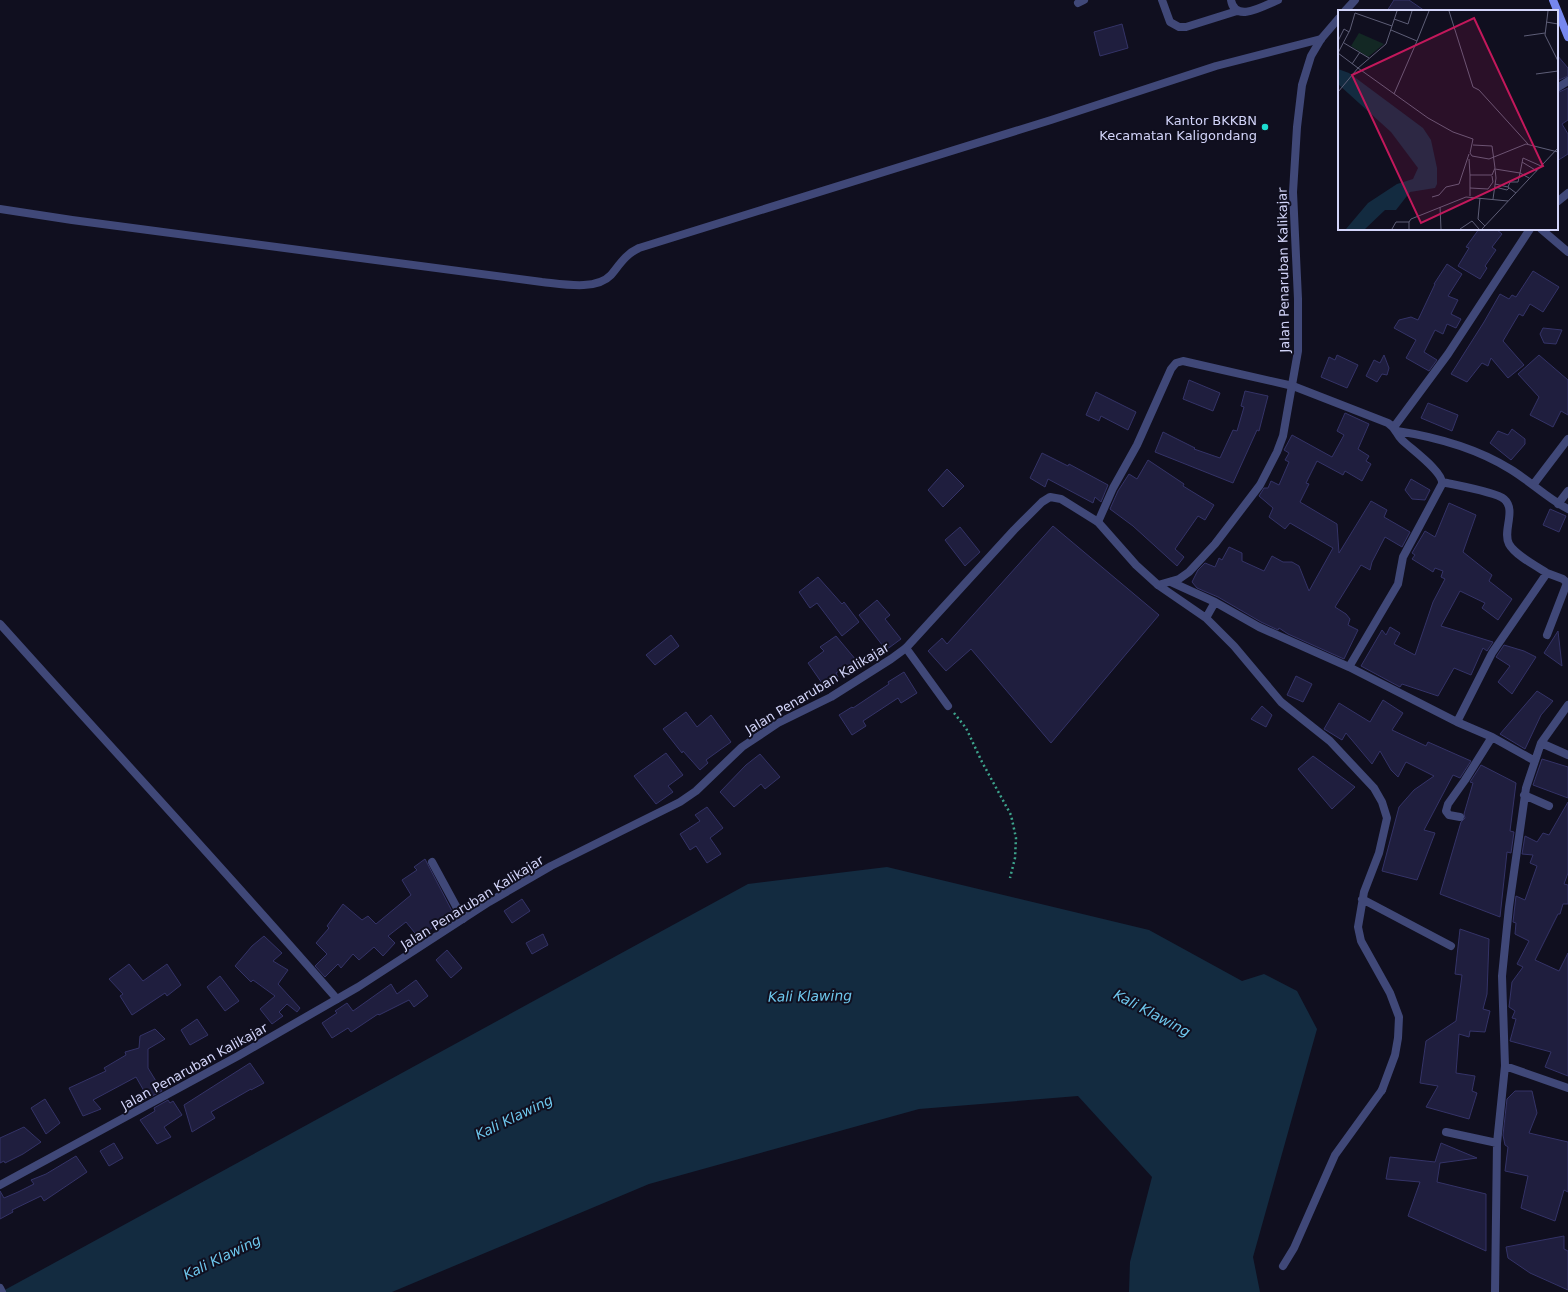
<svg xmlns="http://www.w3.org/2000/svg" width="1568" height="1292" viewBox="0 0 1568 1292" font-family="'DejaVu Sans',sans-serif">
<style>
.water{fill:#132b40}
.building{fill:#1f1e3e;stroke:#343367}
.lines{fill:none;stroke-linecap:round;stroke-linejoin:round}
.path{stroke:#3da48c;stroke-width:2.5;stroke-dasharray:2 3;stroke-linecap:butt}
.service{stroke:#404878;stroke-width:8}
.minor{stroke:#404878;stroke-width:8}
.tertiary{stroke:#404878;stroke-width:8}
.secondary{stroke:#7687ee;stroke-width:8}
.poi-dot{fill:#1cddd0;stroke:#100f1f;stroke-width:1.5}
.labels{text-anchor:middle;stroke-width:4;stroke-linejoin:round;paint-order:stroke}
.poi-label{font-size:13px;fill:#d3d5fa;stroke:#100f1f;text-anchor:end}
.street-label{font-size:13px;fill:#d3d5fa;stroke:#100f1f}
.water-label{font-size:14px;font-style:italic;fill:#6ec7ed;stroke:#100f1f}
.inset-road{fill:none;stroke:#5e5e77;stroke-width:1}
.view{fill:#c2185b;fill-opacity:0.15;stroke:#c2185b;stroke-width:2}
.inset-edge{fill:none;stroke:#d3d5fa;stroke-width:2}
</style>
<rect width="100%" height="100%" fill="#100f1f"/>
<path class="water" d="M 887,867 L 1149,930 L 1242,981 L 1264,974 L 1297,991 L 1317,1029 L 1253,1257 L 1260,1292 L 1129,1292 L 1130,1262 L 1152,1177 L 1078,1096 L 919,1109 L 649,1184 L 392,1292 L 1,1292 L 748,884 Z"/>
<path class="building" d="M 1394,0 L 1409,0 L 1425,11 L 1387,11 Z
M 1122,24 L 1128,48 L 1100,56 L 1094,32 Z
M 1557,55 L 1568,68 L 1568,76 L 1557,81 Z
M 1568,88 L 1568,120 L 1562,124 L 1568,134 L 1568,154 L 1557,161 L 1557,93 Z
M 1479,229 L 1496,229 L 1502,234 L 1492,247 L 1496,250 L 1485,266 L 1487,268 L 1480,279 L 1458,266 L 1469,248 L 1466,247 Z
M 1447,264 L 1462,274 L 1448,296 L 1458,300 L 1451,314 L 1461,319 L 1456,328 L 1447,324 L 1443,334 L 1435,330 L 1424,352 L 1437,360 L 1429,371 L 1406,358 L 1416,340 L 1394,328 L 1399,320 L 1411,317 L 1418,320 L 1435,284 L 1434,284 Z
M 1533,271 L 1559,287 L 1543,312 L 1530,304 L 1523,316 L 1519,314 L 1503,341 L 1524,365 L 1508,378 L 1491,358 L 1488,366 L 1482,363 L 1467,382 L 1451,374 L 1484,322 L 1500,294 L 1509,299 L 1512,295 L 1516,297 Z
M 1543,328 L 1562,330 L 1556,344 L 1544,343 L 1540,334 Z
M 1337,355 L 1358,365 L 1347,388 L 1321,377 L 1329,357 L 1335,360 Z
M 1384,355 L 1389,368 L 1387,375 L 1382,374 L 1377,382 L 1366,376 L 1374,360 L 1380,363 Z
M 1539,355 L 1568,380 L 1568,415 L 1561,411 L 1553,427 L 1530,415 L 1539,397 L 1518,374 Z
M 1189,380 L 1220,393 L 1213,411 L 1183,399 Z
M 1245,391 L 1268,396 L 1259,431 L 1257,430 L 1233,483 L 1155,452 L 1163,432 L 1195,448 L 1194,449 L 1220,458 L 1233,430 L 1237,431 L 1244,407 L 1241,406 Z
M 1096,392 L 1136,412 L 1128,430 L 1101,416 L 1099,421 L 1086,415 Z
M 1428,403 L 1458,415 L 1452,431 L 1421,418 Z
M 1345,413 L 1369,424 L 1358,449 L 1369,456 L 1366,461 L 1371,464 L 1362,481 L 1345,471 L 1343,475 L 1317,461 L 1306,483 L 1309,484 L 1300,502 L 1337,524 L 1339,553 L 1371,501 L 1387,510 L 1384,517 L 1410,532 L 1402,547 L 1385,537 L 1372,562 L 1370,570 L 1361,565 L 1335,607 L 1346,614 L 1350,619 L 1348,625 L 1358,630 L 1344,659 L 1288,634 L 1279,628 L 1278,630 L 1261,622 L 1218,597 L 1197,588 L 1192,582 L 1198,570 L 1205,563 L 1215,567 L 1219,558 L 1222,560 L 1229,547 L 1242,553 L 1242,561 L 1264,571 L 1272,556 L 1283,562 L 1292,562 L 1299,566 L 1309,591 L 1333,548 L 1290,523 L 1285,529 L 1269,517 L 1273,508 L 1259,496 L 1264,488 L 1268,488 L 1271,481 L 1279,485 L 1289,462 L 1285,460 L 1289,453 L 1284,450 L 1292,435 L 1332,457 L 1344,435 L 1337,431 Z
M 1512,429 L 1525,439 L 1525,444 L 1511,460 L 1490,443 L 1498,431 L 1508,435 Z
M 1042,453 L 1068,466 L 1069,464 L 1108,485 L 1101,502 L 1095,497 L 1093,503 L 1048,479 L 1045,487 L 1030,478 Z
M 1148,460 L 1184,484 L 1183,486 L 1214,505 L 1205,520 L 1198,516 L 1175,549 L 1184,557 L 1177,566 L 1133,526 L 1110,509 L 1118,491 L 1129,474 L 1137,479 Z
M 947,469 L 964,486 L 943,507 L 928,490 Z
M 1411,479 L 1430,490 L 1425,500 L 1412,499 L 1405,490 Z
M 1449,503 L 1476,515 L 1463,552 L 1492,575 L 1489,581 L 1512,599 L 1498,620 L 1482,608 L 1485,603 L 1460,591 L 1441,626 L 1493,642 L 1487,651 L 1483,648 L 1471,675 L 1454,668 L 1438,696 L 1402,684 L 1400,687 L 1361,666 L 1382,630 L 1386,635 L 1390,627 L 1400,633 L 1394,644 L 1415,655 L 1433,602 L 1445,579 L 1441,577 L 1443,571 L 1435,568 L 1433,572 L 1412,559 L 1415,555 L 1412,553 L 1425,531 L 1435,537 Z
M 1550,509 L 1566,516 L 1559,532 L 1543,525 Z
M 1053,526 L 1159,615 L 1051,743 L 971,649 L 946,671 L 928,651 L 942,638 L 947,644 Z
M 960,527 L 980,552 L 965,566 L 945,540 Z
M 818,577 L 842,604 L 844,602 L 859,622 L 842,636 L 817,603 L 810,608 L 799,592 Z
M 877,600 L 890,615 L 885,619 L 901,639 L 886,650 L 859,615 Z
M 1558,631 L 1562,666 L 1544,653 Z
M 671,635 L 679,646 L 655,665 L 646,655 Z
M 836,636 L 856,660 L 836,673 L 838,677 L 824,686 L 808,663 L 824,651 L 820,647 Z
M 1504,645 L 1524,651 L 1536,657 L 1512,694 L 1498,682 L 1510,666 L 1496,657 Z
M 904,672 L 917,693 L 901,703 L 898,698 L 863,721 L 866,726 L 852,735 L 839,715 L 852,707 L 853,708 L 889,684 L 888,682 Z
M 1296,676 L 1312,684 L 1303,702 L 1287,695 Z
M 1537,691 L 1553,701 L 1541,715 L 1525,749 L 1500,734 Z
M 1383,700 L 1403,713 L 1392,730 L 1426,746 L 1428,742 L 1471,761 L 1460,778 L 1453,775 L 1424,830 L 1435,833 L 1417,880 L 1382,871 L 1399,807 L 1414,790 L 1434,776 L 1406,762 L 1398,777 L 1391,770 L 1380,751 L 1372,764 L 1346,733 L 1342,740 L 1324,729 L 1339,703 L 1370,722 Z
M 1262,706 L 1272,715 L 1266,727 L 1251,719 Z
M 686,712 L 697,727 L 711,715 L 731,742 L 706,760 L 708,763 L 700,770 L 683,751 L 682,753 L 663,729 Z
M 666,753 L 683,775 L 668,786 L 673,792 L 656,804 L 634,776 Z
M 760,754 L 780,777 L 765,789 L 761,784 L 734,807 L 720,792 L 746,765 Z
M 1313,756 L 1355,787 L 1332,809 L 1298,769 Z
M 1542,759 L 1568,767 L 1568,798 L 1533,785 Z
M 1481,765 L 1516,783 L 1510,831 L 1514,832 L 1511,853 L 1507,852 L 1500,917 L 1440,894 L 1461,822 L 1465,818 L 1464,814 L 1473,783 L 1470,782 Z
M 1568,802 L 1568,873 L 1564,884 L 1568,885 L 1568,904 L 1563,904 L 1560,914 L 1558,914 L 1535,960 L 1559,971 L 1568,953 L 1568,1076 L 1545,1067 L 1551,1052 L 1510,1041 L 1516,1019 L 1512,1018 L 1515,1011 L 1509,1007 L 1512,982 L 1523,967 L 1517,964 L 1529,941 L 1515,934 L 1516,923 L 1513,922 L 1516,896 L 1525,900 L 1537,866 L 1530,863 L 1533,855 L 1522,854 L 1525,836 L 1537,842 L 1543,833 L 1549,835 Z
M 707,807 L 723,828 L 710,838 L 721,854 L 707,863 L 696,846 L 690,850 L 680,834 L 700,821 L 695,815 Z
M 425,859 L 452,911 L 432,925 L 433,927 L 419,938 L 406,922 L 388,936 L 395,943 L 383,956 L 374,947 L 359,960 L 353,954 L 341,968 L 338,964 L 325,977 L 315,966 L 327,954 L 316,943 L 329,928 L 327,926 L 343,904 L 362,920 L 368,916 L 376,924 L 411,895 L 402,880 L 417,870 L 414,867 Z
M 522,899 L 530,911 L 512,923 L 504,911 Z
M 1460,929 L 1489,939 L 1487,994 L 1483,1009 L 1490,1011 L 1485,1032 L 1470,1031 L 1469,1037 L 1459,1034 L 1456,1073 L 1475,1076 L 1472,1091 L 1477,1093 L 1469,1119 L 1426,1107 L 1438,1086 L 1420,1083 L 1426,1041 L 1456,1021 L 1462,975 L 1455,974 Z
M 543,934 L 548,945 L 532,954 L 526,943 Z
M 264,936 L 282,953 L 273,961 L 288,970 L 278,984 L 300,1008 L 297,1012 L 287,1004 L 279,1012 L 283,1016 L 272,1024 L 260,1009 L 275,996 L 253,980 L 251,982 L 235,966 L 252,946 Z
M 447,950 L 462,968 L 451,978 L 436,960 Z
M 129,964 L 143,981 L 167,964 L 181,985 L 167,996 L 165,993 L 132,1015 L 120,996 L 123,994 L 109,979 Z
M 220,976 L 239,1001 L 225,1011 L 207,987 Z
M 416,980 L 428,996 L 414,1007 L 409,1000 L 379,1015 L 378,1014 L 351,1032 L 348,1028 L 332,1038 L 322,1023 L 337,1013 L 335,1011 L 347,1003 L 353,1011 L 391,984 L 397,994 Z
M 197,1019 L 208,1035 L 190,1045 L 181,1030 Z
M 155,1029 L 165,1039 L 148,1049 L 148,1068 L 162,1091 L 148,1098 L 136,1077 L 93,1100 L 101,1109 L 83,1116 L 69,1088 L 106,1071 L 104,1068 L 126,1055 L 125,1052 L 139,1048 L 140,1036 Z
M 250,1063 L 264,1083 L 251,1090 L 251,1089 L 211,1112 L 215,1118 L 192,1132 L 184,1105 Z
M 1515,1091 L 1532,1091 L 1537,1113 L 1529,1133 L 1568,1142 L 1568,1192 L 1564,1190 L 1555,1221 L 1521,1208 L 1528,1176 L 1505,1171 L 1508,1147 L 1505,1145 L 1503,1135 L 1507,1099 Z
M 45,1099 L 60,1123 L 46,1134 L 31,1108 Z
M 168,1100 L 170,1103 L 173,1101 L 182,1115 L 164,1127 L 171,1137 L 157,1144 L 140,1120 L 155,1111 L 154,1108 Z
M 24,1127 L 41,1142 L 23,1154 L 5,1163 L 4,1161 L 0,1163 L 0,1138 Z
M 114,1143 L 123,1158 L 109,1166 L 100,1151 Z
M 1441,1143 L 1477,1158 L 1440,1163 L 1437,1182 L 1486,1194 L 1486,1251 L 1408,1216 L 1420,1182 L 1386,1179 L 1390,1157 L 1435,1162 Z
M 76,1156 L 87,1172 L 44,1201 L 41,1196 L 12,1210 L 13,1212 L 0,1219 L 0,1191 L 4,1198 L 18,1192 L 34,1184 L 31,1180 L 46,1174 Z
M 1564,1236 L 1564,1249 L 1568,1251 L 1568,1290 L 1530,1273 L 1508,1258 L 1506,1247 Z"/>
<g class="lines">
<path class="path" d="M 954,713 L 966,728 L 982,762 L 1011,815 L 1016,838 L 1015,858 L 1010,878"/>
<path class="service" d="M 1162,0 L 1170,22 L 1179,27 L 1186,27 L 1237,11
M 1231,0 C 1235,24 1265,5 1278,0
M 1078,3 L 1084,0
M 1283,1266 L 1294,1248 L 1335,1155 L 1382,1090"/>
<path class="minor" d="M 1557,88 L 1568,81
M 1557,202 L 1568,193
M 0,209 L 72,220 L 542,282 C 562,284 596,291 611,275 C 620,264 626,254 639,248 L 1051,120 L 1216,66 L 1321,39
M 1541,229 L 1568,252
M 1394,427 L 1448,354 L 1530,229
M 1397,431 C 1436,437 1476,448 1510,469 C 1530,481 1547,498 1568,509
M 1442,482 C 1455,485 1496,492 1504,499 C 1517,510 1502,531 1509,544 C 1515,555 1536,566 1547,573 L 1492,653 L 1457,722
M 1533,485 L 1568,439
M 1558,504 L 1568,491
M 1098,522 L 1113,488 L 1137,445 L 1171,369 L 1176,363 L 1183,361 L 1293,386 L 1388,423 C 1396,428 1396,434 1402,440 C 1411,449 1444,472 1442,484 L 1403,557 L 1398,584 L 1349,667 L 1259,627 L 1215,602 L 1206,618
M 1171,582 L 1215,602
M 1158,585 L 1206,618 L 1234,646 L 1281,702 L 1330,741 L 1374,788 L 1382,802 L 1387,818 L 1379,853 L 1364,892 L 1358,927 L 1361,941 L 1390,993 L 1399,1017 L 1398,1038 L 1395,1055 L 1382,1090
M 0,624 C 112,749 227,872 337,999
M 1547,635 L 1567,583 L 1563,579 L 1547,573
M 906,648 L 948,706
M 1349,667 L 1457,722 L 1492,737 L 1535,761
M 1541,743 L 1568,755
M 1524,795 L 1549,806
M 1460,817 L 1449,815 L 1446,811 L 1448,804 L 1465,780 L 1492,737
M 432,862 L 463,919
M 1362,899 L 1451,946
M 1505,1066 L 1568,1088
M 1446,1132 L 1497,1143
M 0,1288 L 2,1292
M 1495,1292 L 1497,1143 L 1505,1066 L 1502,976 L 1509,907 L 1526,788 L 1541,743 L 1568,705"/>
<path class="tertiary" d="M 1345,11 L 1355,0
M 0,1185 L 238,1056 L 358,987 L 489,902 L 551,866 L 680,802 L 696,791 L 742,747 L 778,723 L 831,697 L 891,659 L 906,648 L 1014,530 L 1042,502 L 1050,497 L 1061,499 L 1098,522 L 1136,565 L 1158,585 L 1179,579 L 1189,572 L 1215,544 L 1260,485 L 1277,452 L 1283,436 L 1298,351 L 1298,299 L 1293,192 L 1297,127 L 1302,85 L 1311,56 L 1321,39 L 1339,18"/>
<path class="secondary" d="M 1553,0 L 1568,37"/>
</g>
<circle class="poi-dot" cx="1265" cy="127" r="4"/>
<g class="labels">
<g class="poi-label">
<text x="1257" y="125">Kantor BKKBN<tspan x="1257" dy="15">Kecamatan Kaligondang</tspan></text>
</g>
<g class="street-label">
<text transform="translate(1283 270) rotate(-91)" y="5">Jalan Penaruban Kalikajar</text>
<text transform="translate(817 688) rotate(-31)" y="5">Jalan Penaruban Kalikajar</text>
<text transform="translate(472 902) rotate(-32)" y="5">Jalan Penaruban Kalikajar</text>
<text transform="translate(194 1066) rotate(-29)" y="5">Jalan Penaruban Kalikajar</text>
</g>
<g class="water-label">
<text transform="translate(810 996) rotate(-1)" y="5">Kali Klawing</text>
<text transform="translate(1152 1013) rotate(28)" y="5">Kali Klawing</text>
<text transform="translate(514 1117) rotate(-26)" y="5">Kali Klawing</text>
<text transform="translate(222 1257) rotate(-26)" y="5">Kali Klawing</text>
</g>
</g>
<g transform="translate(1338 10)">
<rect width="220" height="220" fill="#100f1f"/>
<path d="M 21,23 L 46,34 L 30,47 L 13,36 Z" fill="#132824"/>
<path d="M 0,59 L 11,63 L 85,118 L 93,130 L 99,158 L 99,174 L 97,178 L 72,182 L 58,200 L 47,200 L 27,219 L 8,219 L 30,193 L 59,174 L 75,169 L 80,158 L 53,122 L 0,74 Z" fill="#132b40"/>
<path class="inset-road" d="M 59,1 L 48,34 L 20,58 L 90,108 L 115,122 L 135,129 L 132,143 L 134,146 L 151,149 L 188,134 L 220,142M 111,1 L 135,77 L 141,80 L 190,134M 210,1 L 207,25 L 220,51M 56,9 L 70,14 L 74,1M 208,12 L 220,14M 53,20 L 79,31 L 91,1M 186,26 L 207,23M 0,31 L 6,19 L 11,22M 6,33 L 31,48M 14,54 L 22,42M 198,64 L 220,61M 0,82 L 20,58 L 0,43 L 12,20 L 17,3 L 54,16M 56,84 L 79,31M 131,149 L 132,165 L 154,165 L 157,158 L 154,136 L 135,135M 184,152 L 199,161M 157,159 L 182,163 L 180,172 L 172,172 L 170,177 L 178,183M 191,168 L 182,163 L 185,148 L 203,156M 157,174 L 170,177M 157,177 L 169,180 L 171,178M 132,178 L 150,179 L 155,172 L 154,166M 132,186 L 132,165M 94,187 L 101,185 L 108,177 L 121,174 L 131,144M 142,188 L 140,209 L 147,216M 155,189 L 158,168 L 157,159M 102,197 L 103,219M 54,219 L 58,212 L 71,212M 71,219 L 71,212 L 73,209 L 128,187 L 170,191M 122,219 L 134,211 L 141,219M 144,219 L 220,138"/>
<path class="view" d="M 136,8 L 205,156 L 83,213 L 14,65 Z"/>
<rect width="220" height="220" class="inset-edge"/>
</g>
</svg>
